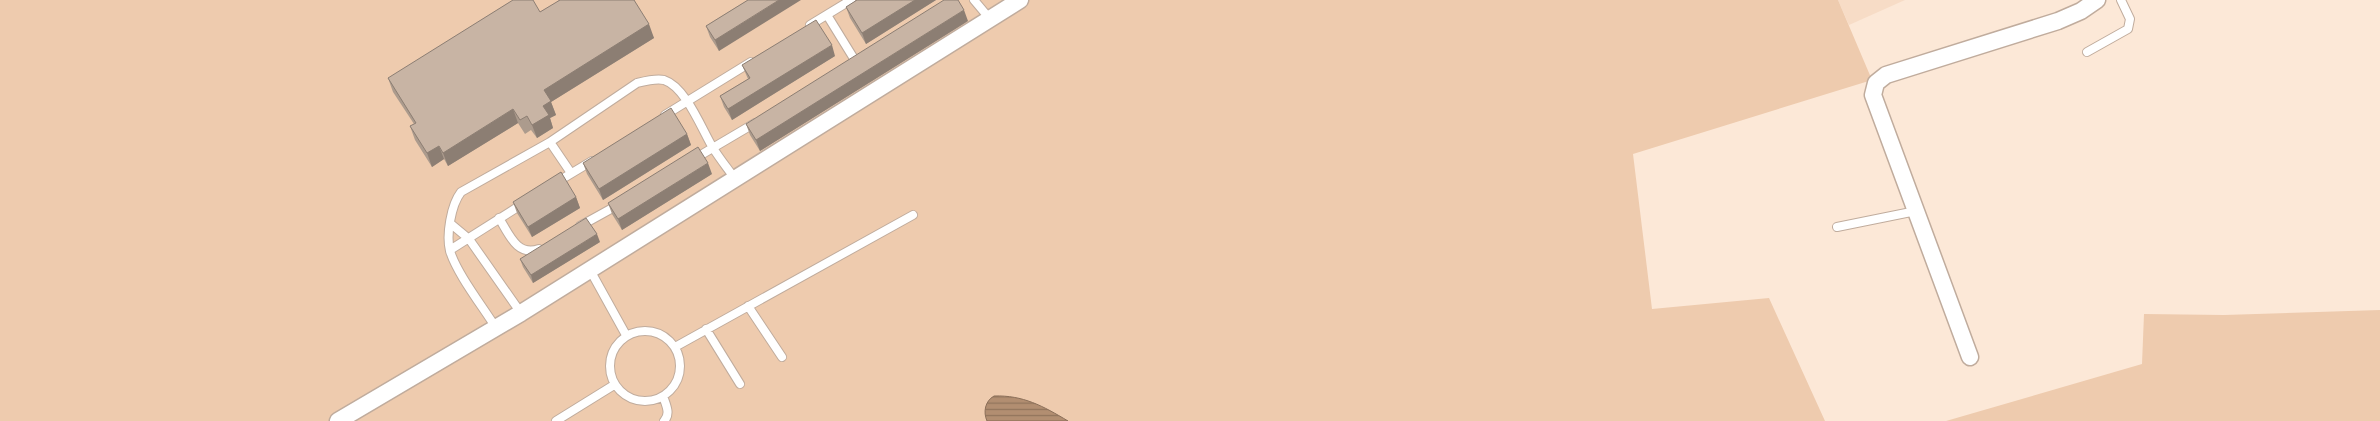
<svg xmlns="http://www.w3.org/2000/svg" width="2380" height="421" viewBox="0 0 2380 421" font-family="Jost,sans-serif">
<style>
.built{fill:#f7dcc6}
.grass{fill:#eecbae}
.water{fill:url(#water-rules);stroke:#8b6f59}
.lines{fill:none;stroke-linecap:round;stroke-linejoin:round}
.service-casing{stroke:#c0ac9d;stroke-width:10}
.minor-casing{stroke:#c0ac9d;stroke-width:19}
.service{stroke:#fff;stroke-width:8}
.minor{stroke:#fff;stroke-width:16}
.wall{fill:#ac9b8d}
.shaded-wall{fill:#8c7e73}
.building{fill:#c8b4a4;stroke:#8c7e73}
</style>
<defs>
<pattern id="water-rules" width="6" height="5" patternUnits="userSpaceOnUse" patternTransform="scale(1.25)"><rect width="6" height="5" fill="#b28e71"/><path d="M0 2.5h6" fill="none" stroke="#91745c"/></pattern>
</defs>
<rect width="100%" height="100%" fill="#fce8d7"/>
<path class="built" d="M 1838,0 L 1905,0 L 1849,25 Z"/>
<path class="grass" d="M 0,0 L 1838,0 L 1872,80 L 1633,154 L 1652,309 L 1769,298 L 1825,421 L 0,421 Z
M 2380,310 L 2380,421 L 1946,421 L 2142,364 L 2144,314 L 2224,315 Z"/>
<path class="water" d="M 994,396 C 1023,395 1043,406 1068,421 L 987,421 C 983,412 985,401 994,396 Z"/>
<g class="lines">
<defs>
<path id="service" d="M 974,0 L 990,19
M 827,15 L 856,62
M 810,25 L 851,0
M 2087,52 L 2128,29 L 2130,19 L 2121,0
M 665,115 L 751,62
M 550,142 L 571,173
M 694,159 L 755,123
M 557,182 L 592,161
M 499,218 C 509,234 517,257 539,249
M 451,224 L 469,239 L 521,313
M 580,226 L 618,205
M 1837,227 L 1916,211
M 450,250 L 524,203
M 590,270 L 626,335
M 748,306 L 782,357
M 496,328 C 483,307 457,274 450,251 C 446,235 451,205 461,192 L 550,142 L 637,83 C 645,81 656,78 664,80 C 686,87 702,130 713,148 C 720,159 728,169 735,179
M 706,329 L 740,384
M610 366a35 35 0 1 1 70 0a35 35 0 1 1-70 0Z
M 675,347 L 913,215
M 663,396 C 666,405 671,414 664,421
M 556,421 L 614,385"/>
<path id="minor" d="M 1970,357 L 1873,95 L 1876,83 L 1886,75 L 2058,21 L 2081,11 L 2097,0
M 338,421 L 521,313 L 1020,0"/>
</defs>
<use href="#service" class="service-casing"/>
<use href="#minor" class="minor-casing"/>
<use href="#service" class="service"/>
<use href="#minor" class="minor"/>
</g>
<path class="wall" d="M 558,0 L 634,0 L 654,38 L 551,102 L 556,115 L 550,118 L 553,128 L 537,138 L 531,130 L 525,134 L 518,123 L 448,166 L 444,159 L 432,167 L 415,140 L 410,126 L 414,124 L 393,92 L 388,78 L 540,12 L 559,1 Z
M 748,0 L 719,51 L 710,37 L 706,26 Z
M 857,0 L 936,0 L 866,44 L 850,18 L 846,7 Z
M 968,21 L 760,151 L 750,135 L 746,124 Z
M 835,56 L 732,120 L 724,107 L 720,96 L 748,79 L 742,65 Z
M 687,134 L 691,145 L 603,200 L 587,174 L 583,163 Z
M 712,174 L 622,230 L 612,214 L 608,203 Z
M 576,197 L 580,208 L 532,237 L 517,213 L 513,202 Z
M 600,242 L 533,283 L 523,267 L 520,259 Z"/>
<path class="shaded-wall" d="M 779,0 L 801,0 L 719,51 L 715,40 Z
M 915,0 L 936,0 L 866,44 L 862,33 Z
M 964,10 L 968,21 L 760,151 L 756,140 Z
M 649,24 L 654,38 L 551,102 L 556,115 L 550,118 L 553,128 L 537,138 L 532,125 L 544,90 Z
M 832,45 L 835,56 L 732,120 L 728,109 Z
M 513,109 L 518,123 L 448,166 L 443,153 Z
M 687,134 L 691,145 L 603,200 L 599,189 Z
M 439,146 L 444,159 L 432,167 L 427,153 Z
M 708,163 L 712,174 L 622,230 L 618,219 Z
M 576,197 L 580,208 L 532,237 L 528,227 Z
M 597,234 L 600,242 L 533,283 L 531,275 Z"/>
<path class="building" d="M 513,0 L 533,0 L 540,12 L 560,0 L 634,0 L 649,24 L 544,90 L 551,101 L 543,106 L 549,115 L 532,125 L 527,116 L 520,120 L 513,109 L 443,153 L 439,146 L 427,153 L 410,126 L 416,123 L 388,78 Z
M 748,0 L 779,0 L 715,40 L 706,26 Z
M 857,0 L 915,0 L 862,33 L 846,7 Z
M 944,0 L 958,0 L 964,10 L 756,140 L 746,124 Z
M 816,20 L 832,45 L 728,109 L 720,96 L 750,78 L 742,65 Z
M 671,108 L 687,134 L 599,189 L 583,163 Z
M 698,147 L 708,163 L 618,219 L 608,203 Z
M 561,172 L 576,197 L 528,227 L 513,202 Z
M 586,218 L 597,234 L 531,275 L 520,259 Z"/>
</svg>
